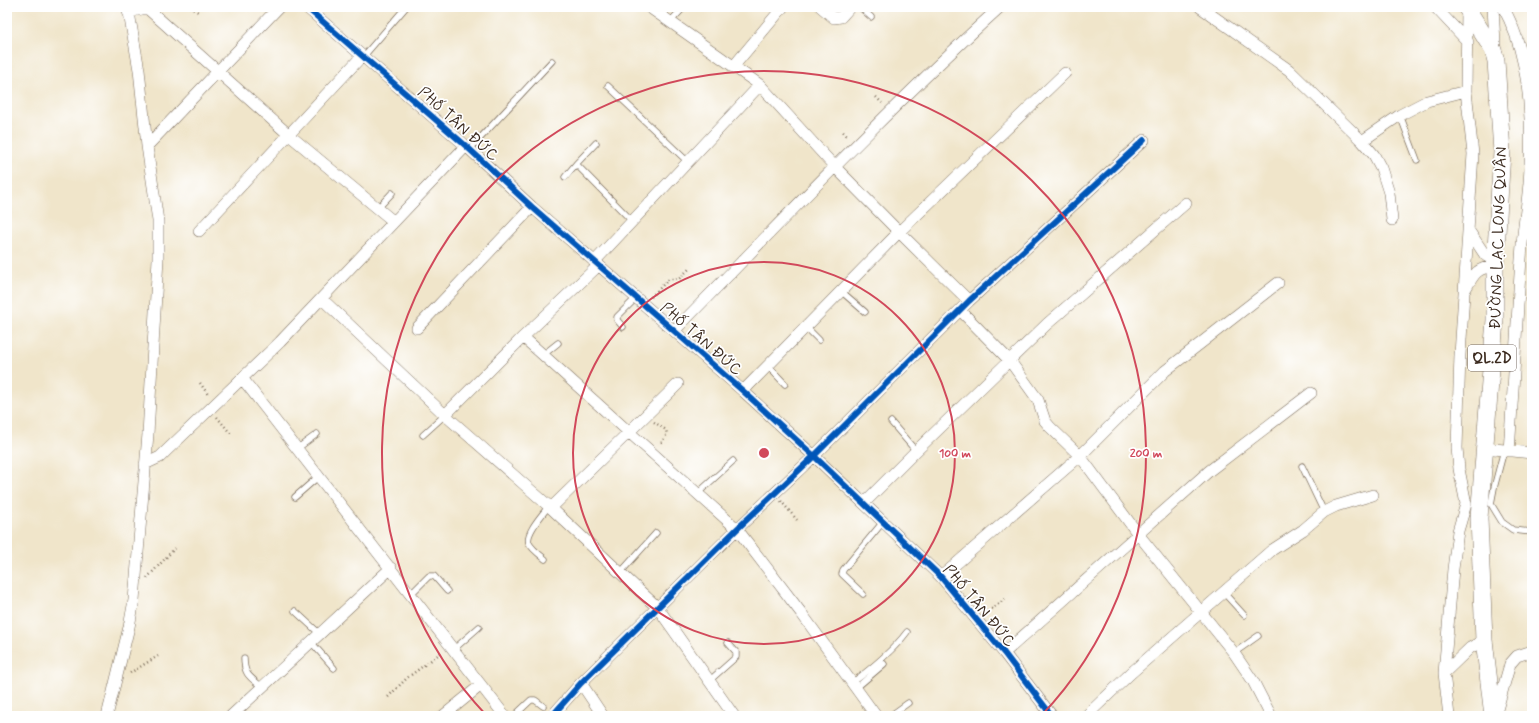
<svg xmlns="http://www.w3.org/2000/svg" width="1539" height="723" viewBox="0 0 1539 723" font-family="Mynerve,sans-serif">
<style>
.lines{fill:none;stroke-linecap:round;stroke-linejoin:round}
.service-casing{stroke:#7a6b5a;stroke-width:7}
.minor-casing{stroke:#7a6b5a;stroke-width:12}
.primary-casing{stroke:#7a6b5a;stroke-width:18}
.path{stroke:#7a6b5a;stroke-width:2.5;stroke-dasharray:1 3;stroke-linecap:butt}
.service{stroke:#fff;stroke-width:5.5}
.minor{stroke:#fff;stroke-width:11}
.primary{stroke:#fff;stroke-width:17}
.cycleway-casing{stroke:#fff;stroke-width:8}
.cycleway{stroke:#0057b8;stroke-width:6}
.ring{fill:none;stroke:#d1495b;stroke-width:2}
.labels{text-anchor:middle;stroke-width:3.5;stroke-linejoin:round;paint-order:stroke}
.shield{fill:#fff;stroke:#766a62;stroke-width:1}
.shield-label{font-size:15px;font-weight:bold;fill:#3b2a1e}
.street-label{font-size:16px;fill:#3b2a1e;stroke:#fff}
.centre{fill:#d1495b;stroke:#fff;stroke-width:2}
.ring-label{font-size:12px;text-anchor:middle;font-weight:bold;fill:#d1495b;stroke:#fff;stroke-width:3.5;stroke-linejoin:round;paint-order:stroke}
</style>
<rect width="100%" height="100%" fill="#fff"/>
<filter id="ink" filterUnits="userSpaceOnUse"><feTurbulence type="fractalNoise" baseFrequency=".025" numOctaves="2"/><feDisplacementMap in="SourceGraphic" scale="8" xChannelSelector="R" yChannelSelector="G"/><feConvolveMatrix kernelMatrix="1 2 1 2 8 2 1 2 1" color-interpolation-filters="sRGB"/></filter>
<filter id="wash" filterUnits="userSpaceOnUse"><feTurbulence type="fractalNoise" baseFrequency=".012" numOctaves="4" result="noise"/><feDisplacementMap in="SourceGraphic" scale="16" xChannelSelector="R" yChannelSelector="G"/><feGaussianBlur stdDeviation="0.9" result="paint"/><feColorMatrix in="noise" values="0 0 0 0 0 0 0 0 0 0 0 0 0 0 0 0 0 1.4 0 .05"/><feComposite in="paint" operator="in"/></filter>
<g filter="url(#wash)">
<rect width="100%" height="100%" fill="#f0e5ca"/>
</g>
<g filter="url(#ink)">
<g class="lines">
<defs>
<path id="service" d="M 860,7 L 871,17
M 670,22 L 684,7
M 363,57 L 406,7
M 608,86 L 688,162
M 1400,115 L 1417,160
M 596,143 L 576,164 L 632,221
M 470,149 L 552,61
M 565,177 L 576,164
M 378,208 L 392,193
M 841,291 L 865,312
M 623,327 L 617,320 L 617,317 L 636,298
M 806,327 L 819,340
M 543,355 L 558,343
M 768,366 L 785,384
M 891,422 L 916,451
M 423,435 L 445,415
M 298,448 L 317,434
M 1504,450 L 1494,488 L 1491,504 L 1502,522 L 1513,530 L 1532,532
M 1302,466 L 1324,512
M 697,494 L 733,461
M 295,497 L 319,476
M 545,559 C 540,555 531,548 529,543 C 525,533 543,514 548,507
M 620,573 L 656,533
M 1224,593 L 1244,615
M 411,594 L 429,576 L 434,576 L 447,591
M 863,594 L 842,574 L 843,570 L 883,522
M 295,611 L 320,634
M 311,642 L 334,668
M 453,650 L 479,627
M 1234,653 L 1258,636
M 244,658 C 244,675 250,677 262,687
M 709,681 L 736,657 L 736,652 L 728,643
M 852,683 C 872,668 892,652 907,632
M 856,688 L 884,664
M 514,716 L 531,700 L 535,700 L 543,706
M 890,716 L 908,703"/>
<path id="minor" d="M 306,7 L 466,146 L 532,207 L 743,391 L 814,456 L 941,577 L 1004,653 L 1052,716
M 649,7 L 760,85 L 835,167 L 899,232 L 969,301
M 821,7 L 834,18 L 841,17 L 850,7
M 1200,7 L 1289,70 L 1362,141 L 1374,155 L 1381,168 L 1389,193 L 1392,220
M 1435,7 L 1468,42
M 1503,7 C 1528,51 1532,114 1530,163 C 1530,191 1524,218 1522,245 C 1517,313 1514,382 1509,451
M 128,12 L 142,9 L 148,9 L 288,134 L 393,221
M 1493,50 L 1495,43 L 1493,7
M 733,67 L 783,7
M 1362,141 L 1400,115 L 1427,101 L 1466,91
M 147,146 L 279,7
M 199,231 L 362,56
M 1469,231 L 1485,255 L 1496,262
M 594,262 L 760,85
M 1465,290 C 1474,274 1476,268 1495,266
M 322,299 L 445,415 L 551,508 L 658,608 L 734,716
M 960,310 L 1010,361 L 1038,400 L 1045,421 L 1050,427 L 1080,456 L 1138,534 L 1234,653 L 1253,681 L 1271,716
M 417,328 L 532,207
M 674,331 C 781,222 887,110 1000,7
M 523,337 L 737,529 L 802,614 L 876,716
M 242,378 L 505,716
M 743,391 L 899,232 L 1065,73
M 445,415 L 523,337 L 599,265
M 1485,448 L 1532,453
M 145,464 L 160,457 L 165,452 L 280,342 L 466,146
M 864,503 L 916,451 L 1047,324 L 1186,203
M 551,508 L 678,384
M 941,577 L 1080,456 L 1165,371 L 1278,283
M 1004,653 L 1209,471 L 1311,393
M 1444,673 L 1470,648 L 1484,640
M 581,683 L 603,716
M 1496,713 L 1510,664 L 1517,656 L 1532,651
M 107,716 L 129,627 L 134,600 L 148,434 L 158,259 L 158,221 L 147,146 L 139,70 L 128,7
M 231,716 L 391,568
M 443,716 L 481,685
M 552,716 L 581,683 L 737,529 L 814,456 L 969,301 L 1144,140
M 1086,716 L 1131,673 L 1272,550 L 1303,530 L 1324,512 L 1336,506 L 1373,495
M 1449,716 L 1444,673 L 1453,569 L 1458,531 L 1466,504 L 1459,469 L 1457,448 L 1460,355 L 1473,154 L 1466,91 L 1467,11"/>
<path id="primary" d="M 1466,7 L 1493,50 L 1496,61 L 1502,152 L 1495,266 L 1495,320 L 1479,518 L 1484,640 L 1493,716"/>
</defs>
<use href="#service" class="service-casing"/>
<use href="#minor" class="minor-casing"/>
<use href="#primary" class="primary-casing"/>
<path class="path" d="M 190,7 L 198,12
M 876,97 L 882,103
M 843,132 L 848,137
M 651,297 L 669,279 L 679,279 L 689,269
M 200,383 L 209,396
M 217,417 L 231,434
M 654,422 L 666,430 L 667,434 L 660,445
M 781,501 L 797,520
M 147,578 L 176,547
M 985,614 L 1005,599
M 130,673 L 158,656
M 388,697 L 407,678 L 442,652"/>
<use href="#service" class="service"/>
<use href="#minor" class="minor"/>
<use href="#primary" class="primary"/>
<defs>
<path id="cycleway" d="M 306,7 L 466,146 L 532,207 L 743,391 L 814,456 L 941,577 L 1004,653 L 1052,716
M 552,716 L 581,683 L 737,529 L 814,456 L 969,301 L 1144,140"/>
</defs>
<use href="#cycleway" class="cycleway-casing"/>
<use href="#cycleway" class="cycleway"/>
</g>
</g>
<g class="ring">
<circle cx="764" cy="453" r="191"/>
<path d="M487 716A382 382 0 1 1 1041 716"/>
</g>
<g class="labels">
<rect class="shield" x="1468" y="345" width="48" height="26" rx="3"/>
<g class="shield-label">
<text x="1492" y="363">QL.2D</text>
</g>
<g class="street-label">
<text transform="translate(459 123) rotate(42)" y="6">PHỐ TÂN ĐỨC</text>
<text transform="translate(1497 238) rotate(-88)" y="6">ĐƯỜNG LẠC LONG QUÂN</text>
<text transform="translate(702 338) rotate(41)" y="6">PHỐ TÂN ĐỨC</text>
<text transform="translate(980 605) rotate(50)" y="6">PHỐ TÂN ĐỨC</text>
</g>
</g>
<circle cx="764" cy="453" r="6" class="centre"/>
<g class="ring-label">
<text x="955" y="457">100 m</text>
<text x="1146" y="457">200 m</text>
</g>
<rect width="1539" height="723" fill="none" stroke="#fff" stroke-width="24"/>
</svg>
